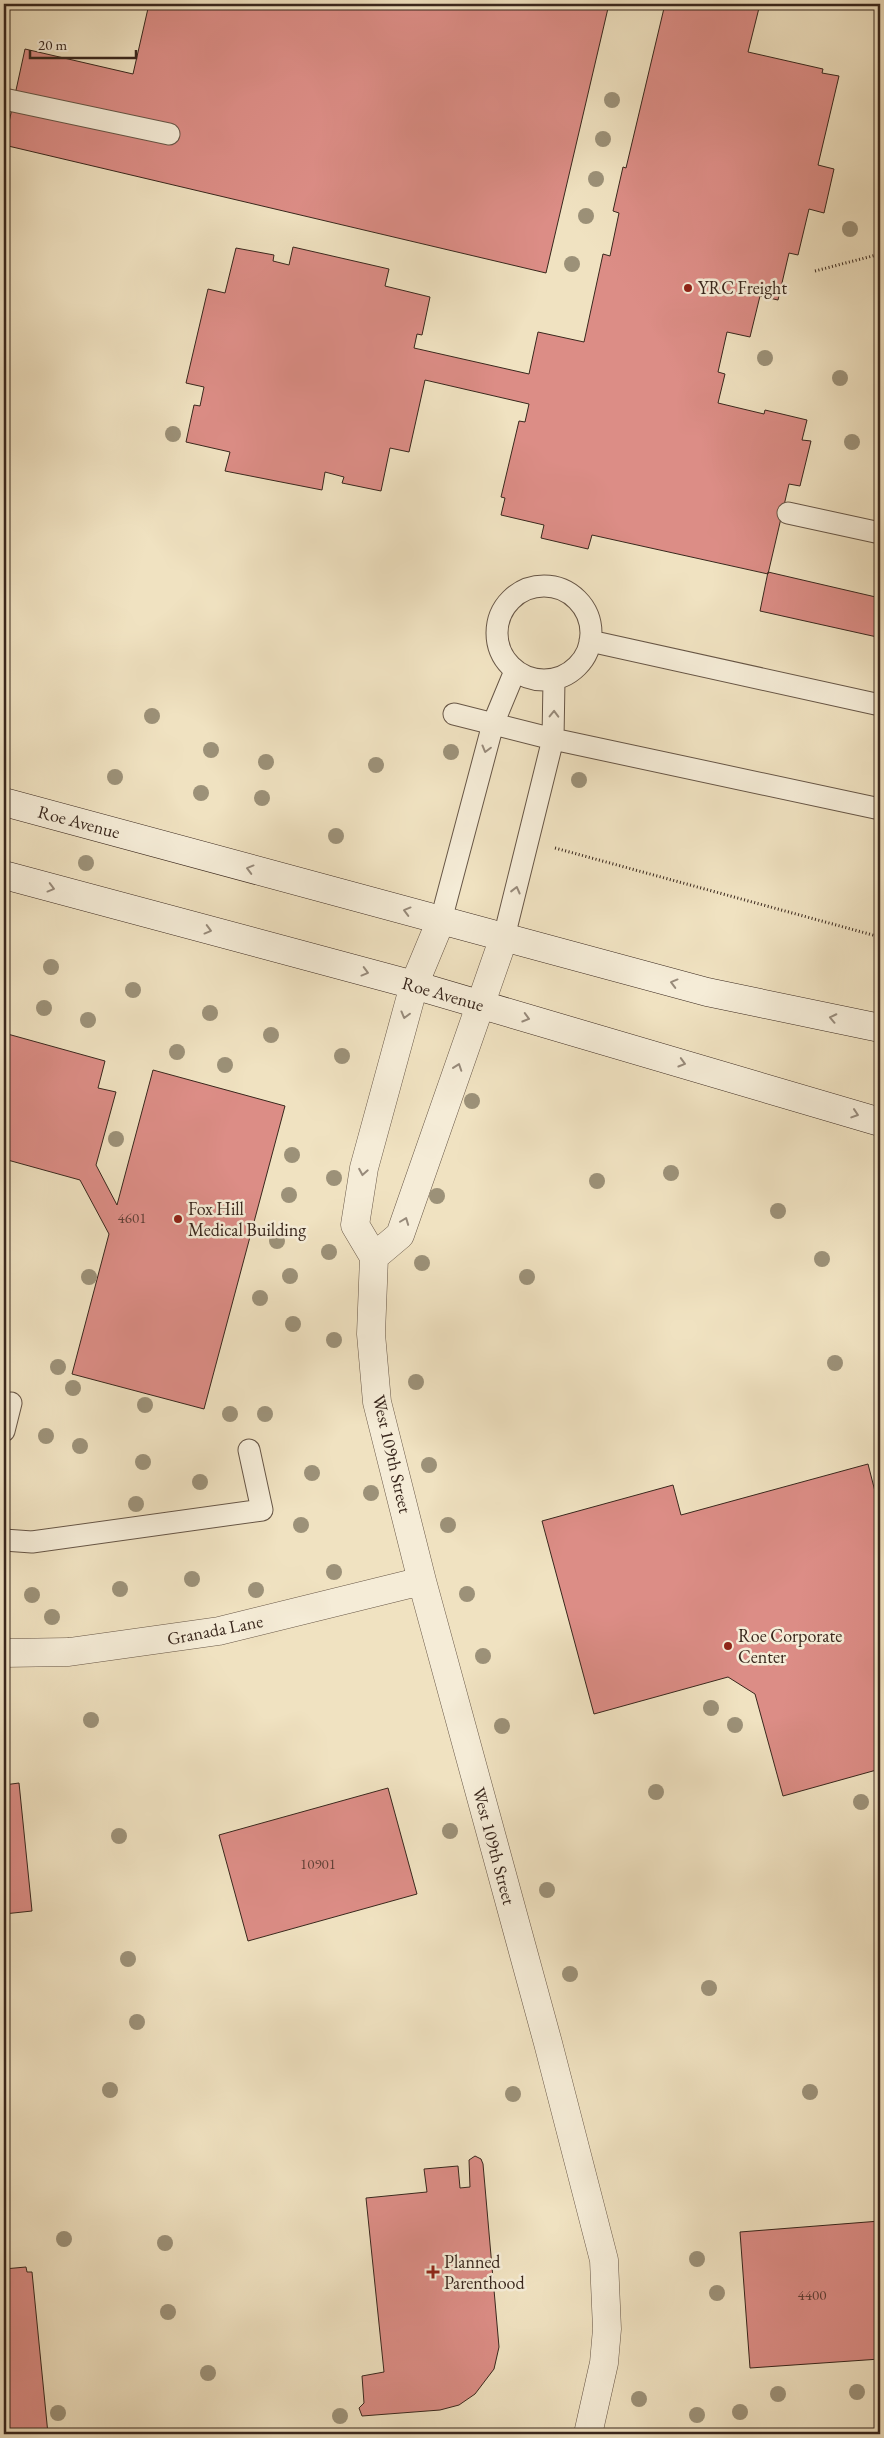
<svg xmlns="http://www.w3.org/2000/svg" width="884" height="2438" viewBox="0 0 884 2438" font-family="'EB Garamond',serif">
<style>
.building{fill:#dc8d86;stroke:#39271d}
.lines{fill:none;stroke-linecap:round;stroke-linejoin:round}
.lane-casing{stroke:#675646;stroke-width:23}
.street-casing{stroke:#675646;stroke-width:29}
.secondary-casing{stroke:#39271d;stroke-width:29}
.path{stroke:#39271d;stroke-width:3;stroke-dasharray:1 2.5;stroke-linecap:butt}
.lane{stroke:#f5ecd7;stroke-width:21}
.street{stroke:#f5ecd7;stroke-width:28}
.secondary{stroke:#f5ecd7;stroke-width:28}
.tree{fill:#9c9178}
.oneway{stroke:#978a7a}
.poi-dot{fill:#8f2418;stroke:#f5ecd7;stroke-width:2}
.labels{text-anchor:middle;stroke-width:5;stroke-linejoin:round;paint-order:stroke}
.number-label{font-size:15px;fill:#624037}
.poi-label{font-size:18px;fill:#39271d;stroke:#f5ecd7;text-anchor:start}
.street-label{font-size:18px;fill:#39271d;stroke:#f5ecd7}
</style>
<rect width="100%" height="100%" fill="#f0e2c1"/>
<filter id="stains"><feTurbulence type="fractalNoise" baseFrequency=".004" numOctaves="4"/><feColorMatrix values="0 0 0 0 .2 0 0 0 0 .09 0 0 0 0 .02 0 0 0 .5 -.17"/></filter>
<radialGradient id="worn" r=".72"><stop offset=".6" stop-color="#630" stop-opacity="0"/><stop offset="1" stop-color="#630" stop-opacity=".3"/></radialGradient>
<path class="building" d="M 149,4 L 609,4 L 546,273 L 4,145 L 25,49 L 133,74 Z
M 665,4 L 742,4 L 759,8 L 748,52 L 823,69 L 822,73 L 839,76 L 818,165 L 834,169 L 824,213 L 809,209 L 798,255 L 789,253 L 778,300 L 760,296 L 750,337 L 727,332 L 718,372 L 725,374 L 718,403 L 764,414 L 765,410 L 807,420 L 802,440 L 811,441 L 800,486 L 789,484 L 768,574 L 592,535 L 588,549 L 541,538 L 544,525 L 501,515 L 505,498 L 501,497 L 519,421 L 525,422 L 529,404 L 425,380 L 409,452 L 390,448 L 381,491 L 342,483 L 344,477 L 325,472 L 322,490 L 225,471 L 230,452 L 186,442 L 194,405 L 200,406 L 204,387 L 186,383 L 208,289 L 225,293 L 236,248 L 274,255 L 273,261 L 289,265 L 293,247 L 389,269 L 385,286 L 430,297 L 422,335 L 417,334 L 414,348 L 529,374 L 538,332 L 584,342 L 603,254 L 610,256 L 619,213 L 613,211 L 623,167 L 626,168 Z
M 768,572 L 880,598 L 880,624 L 877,637 L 760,611 Z
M 4,1033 L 105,1061 L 98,1088 L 116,1092 L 96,1165 L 117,1205 L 153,1070 L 285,1106 L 204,1409 L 72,1374 L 109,1234 L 80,1180 L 4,1159 Z
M 868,1464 L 880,1511 L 880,1769 L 783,1796 L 755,1694 L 728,1677 L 594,1714 L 542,1521 L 673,1485 L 681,1515 Z
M 19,1783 L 32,1911 L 4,1914 L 4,1785 Z
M 388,1788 L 417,1894 L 248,1941 L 219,1835 Z
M 475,2156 L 481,2159 L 483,2164 L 499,2347 L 494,2369 L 475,2394 L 459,2405 L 440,2410 L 362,2416 L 359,2408 L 364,2403 L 362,2376 L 384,2372 L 366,2198 L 427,2192 L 424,2169 L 458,2166 L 460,2188 L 470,2187 L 469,2160 Z
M 880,2221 L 880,2359 L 750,2368 L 740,2232 Z
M 26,2267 L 27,2272 L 32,2272 L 48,2434 L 4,2434 L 4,2269 Z"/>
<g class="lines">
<defs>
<path id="lane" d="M 4,99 L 169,134
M 788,513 L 880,533
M497 633a47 47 0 1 1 94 0a47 47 0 1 1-94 0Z
M 590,641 L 880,705
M 454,714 L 553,739 L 880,809
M 441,920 L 493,724 L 515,671
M 504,937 L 553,739 L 554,680
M 4,1431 L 11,1403
M 4,1540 L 32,1542 L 262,1510 L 249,1450"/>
<path id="street" d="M 441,920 L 414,985 L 364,1168 L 355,1225 L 374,1257 L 371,1334 L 377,1402 L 422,1581 L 548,2043 L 604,2260 L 607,2329 L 604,2363 L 588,2434
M 374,1257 L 400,1235 L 504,937
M 4,1653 L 69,1652 L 219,1631 L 422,1581"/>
<path id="secondary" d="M 4,802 L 707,992 L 880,1028
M 4,875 L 414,985 L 880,1122"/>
</defs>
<use href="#lane" class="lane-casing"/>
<use href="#street" class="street-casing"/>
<use href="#secondary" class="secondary-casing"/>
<path class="path" d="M 815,271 L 880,254
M 555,848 L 880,937"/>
<use href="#lane" class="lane"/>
<use href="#street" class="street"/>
<use href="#secondary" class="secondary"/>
</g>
<g class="tree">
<circle cx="612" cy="100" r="8"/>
<circle cx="603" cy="139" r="8"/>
<circle cx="596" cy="179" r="8"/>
<circle cx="586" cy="216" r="8"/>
<circle cx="850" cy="229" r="8"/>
<circle cx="572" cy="264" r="8"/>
<circle cx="765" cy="358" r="8"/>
<circle cx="840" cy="378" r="8"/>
<circle cx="173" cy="434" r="8"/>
<circle cx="852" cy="442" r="8"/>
<circle cx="152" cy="716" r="8"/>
<circle cx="211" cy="750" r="8"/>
<circle cx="451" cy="752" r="8"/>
<circle cx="266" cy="762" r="8"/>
<circle cx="376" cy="765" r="8"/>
<circle cx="115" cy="777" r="8"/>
<circle cx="579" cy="780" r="8"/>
<circle cx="201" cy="793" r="8"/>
<circle cx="262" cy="798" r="8"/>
<circle cx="336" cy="836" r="8"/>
<circle cx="86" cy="863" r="8"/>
<circle cx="51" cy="967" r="8"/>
<circle cx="133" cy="990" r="8"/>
<circle cx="44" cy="1008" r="8"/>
<circle cx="210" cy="1013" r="8"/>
<circle cx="88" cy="1020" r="8"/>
<circle cx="271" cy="1035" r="8"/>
<circle cx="177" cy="1052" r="8"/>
<circle cx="342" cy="1056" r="8"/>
<circle cx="225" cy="1065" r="8"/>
<circle cx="472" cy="1101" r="8"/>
<circle cx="116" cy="1139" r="8"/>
<circle cx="292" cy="1155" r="8"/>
<circle cx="671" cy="1173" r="8"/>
<circle cx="334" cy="1178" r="8"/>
<circle cx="597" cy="1181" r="8"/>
<circle cx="289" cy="1195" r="8"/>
<circle cx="437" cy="1196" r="8"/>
<circle cx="778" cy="1211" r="8"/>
<circle cx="277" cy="1241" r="8"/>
<circle cx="329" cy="1252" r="8"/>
<circle cx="822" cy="1259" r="8"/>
<circle cx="422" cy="1263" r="8"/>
<circle cx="290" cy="1276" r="8"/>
<circle cx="89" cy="1277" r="8"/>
<circle cx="527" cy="1277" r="8"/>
<circle cx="260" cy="1298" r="8"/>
<circle cx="293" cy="1324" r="8"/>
<circle cx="334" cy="1340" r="8"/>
<circle cx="835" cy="1363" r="8"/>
<circle cx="58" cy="1367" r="8"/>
<circle cx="416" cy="1382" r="8"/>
<circle cx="73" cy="1388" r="8"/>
<circle cx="145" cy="1405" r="8"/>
<circle cx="230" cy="1414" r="8"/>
<circle cx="265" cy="1414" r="8"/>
<circle cx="46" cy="1436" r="8"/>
<circle cx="80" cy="1446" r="8"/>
<circle cx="143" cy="1462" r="8"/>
<circle cx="429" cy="1465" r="8"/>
<circle cx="312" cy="1473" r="8"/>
<circle cx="200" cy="1482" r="8"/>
<circle cx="371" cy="1493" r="8"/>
<circle cx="136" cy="1504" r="8"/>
<circle cx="301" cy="1525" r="8"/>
<circle cx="448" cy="1525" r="8"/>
<circle cx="334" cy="1572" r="8"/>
<circle cx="192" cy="1579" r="8"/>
<circle cx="120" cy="1589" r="8"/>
<circle cx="256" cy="1590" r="8"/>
<circle cx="467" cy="1594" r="8"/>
<circle cx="32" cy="1595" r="8"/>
<circle cx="52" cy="1617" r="8"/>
<circle cx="483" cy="1656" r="8"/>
<circle cx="711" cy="1708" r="8"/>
<circle cx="91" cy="1720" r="8"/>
<circle cx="735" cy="1725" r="8"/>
<circle cx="502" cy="1726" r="8"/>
<circle cx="656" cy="1792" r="8"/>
<circle cx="861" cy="1802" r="8"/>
<circle cx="450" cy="1831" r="8"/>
<circle cx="119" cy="1836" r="8"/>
<circle cx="547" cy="1890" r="8"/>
<circle cx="128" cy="1959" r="8"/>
<circle cx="570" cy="1974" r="8"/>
<circle cx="709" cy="1988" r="8"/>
<circle cx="137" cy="2022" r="8"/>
<circle cx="110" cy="2090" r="8"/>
<circle cx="810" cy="2092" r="8"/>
<circle cx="513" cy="2094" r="8"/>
<circle cx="64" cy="2239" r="8"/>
<circle cx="165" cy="2243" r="8"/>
<circle cx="697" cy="2259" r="8"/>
<circle cx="717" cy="2293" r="8"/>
<circle cx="168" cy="2312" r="8"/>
<circle cx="208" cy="2373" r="8"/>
<circle cx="857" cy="2392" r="8"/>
<circle cx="778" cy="2394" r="8"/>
<circle cx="639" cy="2399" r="8"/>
<circle cx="740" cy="2412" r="8"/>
<circle cx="58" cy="2413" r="8"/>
<circle cx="697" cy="2415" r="8"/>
<circle cx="340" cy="2416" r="8"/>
</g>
<defs><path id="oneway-chevron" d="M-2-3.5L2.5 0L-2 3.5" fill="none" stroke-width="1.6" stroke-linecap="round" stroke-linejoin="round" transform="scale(1.25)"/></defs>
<g class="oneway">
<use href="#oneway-chevron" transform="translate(554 714) rotate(-89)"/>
<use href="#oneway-chevron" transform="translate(486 749) rotate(105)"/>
<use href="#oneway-chevron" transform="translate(250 869) rotate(-165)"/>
<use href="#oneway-chevron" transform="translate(51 888) rotate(15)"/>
<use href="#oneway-chevron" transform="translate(516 890) rotate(-76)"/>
<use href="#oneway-chevron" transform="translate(407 911) rotate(-165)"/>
<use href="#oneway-chevron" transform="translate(208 930) rotate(15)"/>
<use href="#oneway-chevron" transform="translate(365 972) rotate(15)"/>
<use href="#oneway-chevron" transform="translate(674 983) rotate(-165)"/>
<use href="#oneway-chevron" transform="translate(405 1015) rotate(105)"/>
<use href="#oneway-chevron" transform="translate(526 1018) rotate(16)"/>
<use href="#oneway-chevron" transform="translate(833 1018) rotate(-168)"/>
<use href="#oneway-chevron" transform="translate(682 1063) rotate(16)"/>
<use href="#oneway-chevron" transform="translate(458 1067) rotate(-71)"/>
<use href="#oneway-chevron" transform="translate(855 1114) rotate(18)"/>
<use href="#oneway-chevron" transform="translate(363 1172) rotate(100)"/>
<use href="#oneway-chevron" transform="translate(405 1221) rotate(-69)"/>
</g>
<g class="poi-dot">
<circle cx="688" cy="288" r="5"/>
<circle cx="178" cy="1219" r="5"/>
<circle cx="728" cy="1646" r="5"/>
<path d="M430.5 2264.5h5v5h5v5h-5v5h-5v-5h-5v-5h5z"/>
</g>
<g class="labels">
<g class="number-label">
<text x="132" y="1223">4601</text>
<text x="318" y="1869">10901</text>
<text x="812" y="2300">4400</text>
</g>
<g class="poi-label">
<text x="698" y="294">YRC Freight</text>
<text x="188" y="1215">Fox Hill<tspan x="188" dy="21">Medical Building</tspan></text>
<text x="738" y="1642">Roe Corporate<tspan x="738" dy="21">Center</tspan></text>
<text x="444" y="2268">Planned<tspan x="444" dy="21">Parenthood</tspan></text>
</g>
<g class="street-label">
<text transform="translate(79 822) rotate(15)" y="6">Roe Avenue</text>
<text transform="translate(443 994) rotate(16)" y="6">Roe Avenue</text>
<text transform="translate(392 1454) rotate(77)" y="6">West 109th Street</text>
<text transform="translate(215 1630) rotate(-11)" y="6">Granada Lane</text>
<text transform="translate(494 1846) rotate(75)" y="6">West 109th Street</text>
</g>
</g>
<rect width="884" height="2438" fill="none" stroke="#f0e2c1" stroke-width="20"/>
<rect x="5" y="5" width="874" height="2428" fill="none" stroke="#39271d" stroke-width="2.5"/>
<rect x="10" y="10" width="864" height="2418" fill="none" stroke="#39271d"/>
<path d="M30 50v8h106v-8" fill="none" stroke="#39271d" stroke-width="2.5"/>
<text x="38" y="50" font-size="15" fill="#39271d" stroke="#f5ecd7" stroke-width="4" paint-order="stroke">20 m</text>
<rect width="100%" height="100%" filter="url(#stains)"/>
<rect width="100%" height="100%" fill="url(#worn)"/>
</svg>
